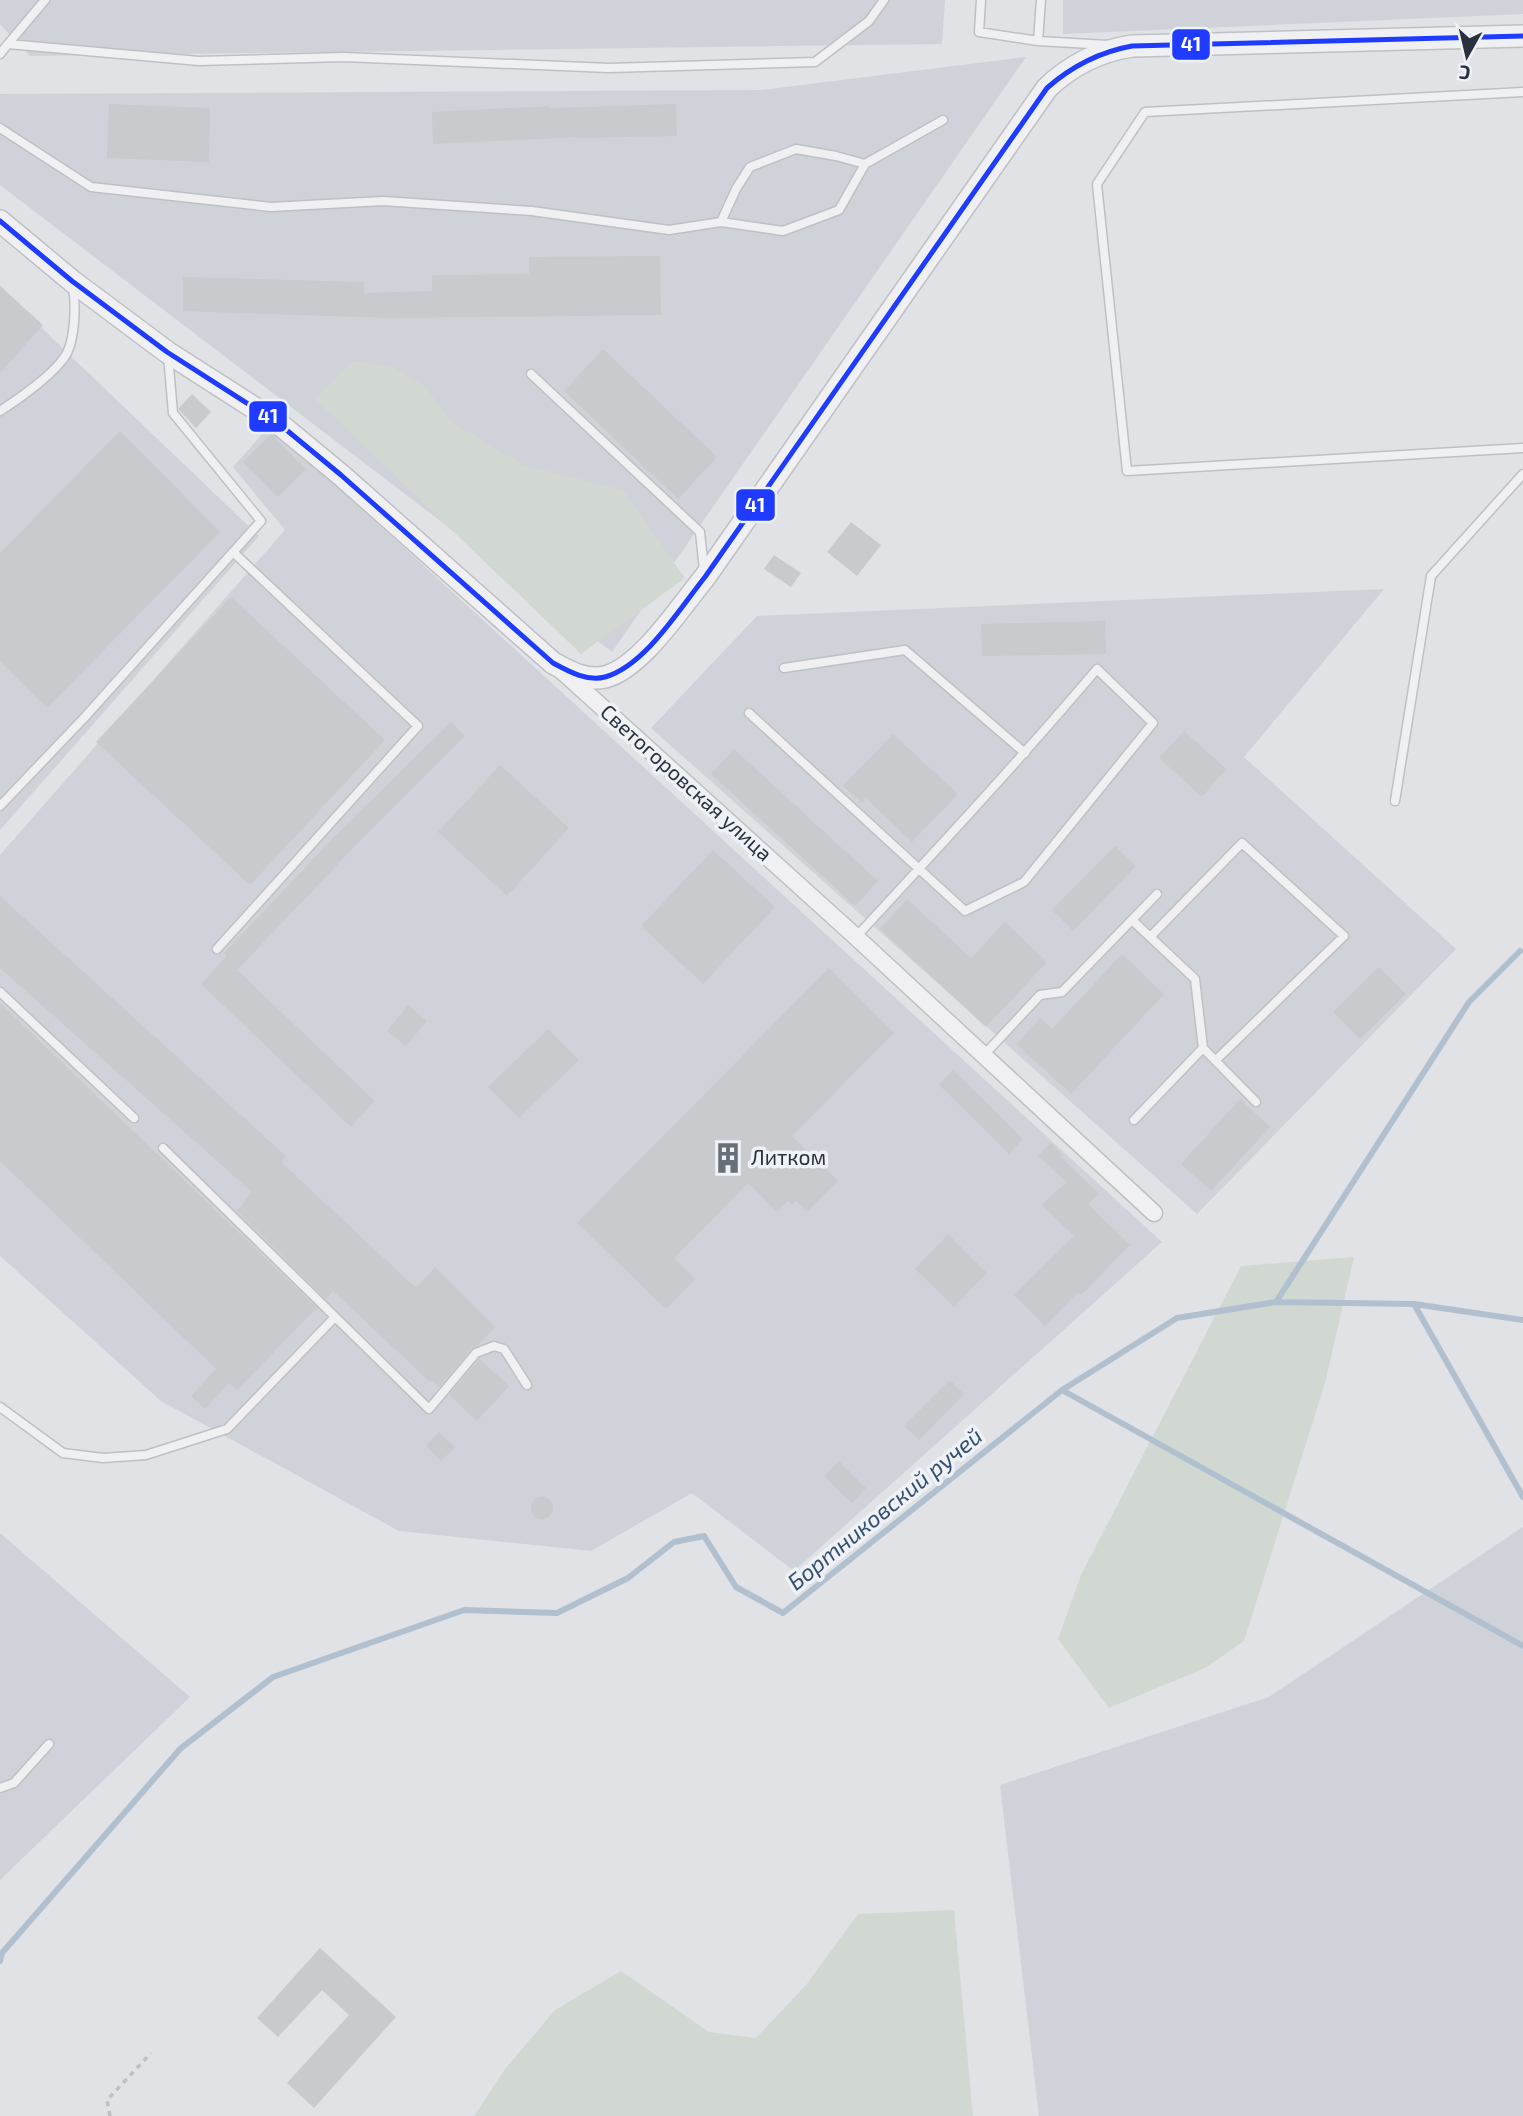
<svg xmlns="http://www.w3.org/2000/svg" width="1523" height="2116" viewBox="0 0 1523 2116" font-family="'Exo 2',sans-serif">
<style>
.built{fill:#cfd2d8}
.green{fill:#d1d8d1}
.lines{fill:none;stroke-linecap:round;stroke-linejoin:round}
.stream{stroke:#b0c0cf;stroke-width:6}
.building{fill:#c8cacd}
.service-casing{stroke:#bec0c3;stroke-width:11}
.minor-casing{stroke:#bec0c3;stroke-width:19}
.tertiary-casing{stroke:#bec0c3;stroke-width:24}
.path{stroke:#bec1c4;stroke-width:3.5;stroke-dasharray:5 5;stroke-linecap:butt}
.service{stroke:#f0f0f2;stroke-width:8}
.minor{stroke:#f0f0f2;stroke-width:16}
.tertiary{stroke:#f0f0f2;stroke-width:21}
.bus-1-casing{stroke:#eef1f5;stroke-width:10}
.bus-1{stroke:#1f3bff;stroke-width:5}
.labels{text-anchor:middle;stroke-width:7;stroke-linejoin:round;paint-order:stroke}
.street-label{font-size:21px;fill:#28313d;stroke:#eef1f5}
.poi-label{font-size:21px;fill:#28313d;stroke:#eef1f5;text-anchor:start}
.water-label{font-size:23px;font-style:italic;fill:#35506e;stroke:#eef1f5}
.line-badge{stroke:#eef1f5;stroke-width:2.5}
.badge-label{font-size:19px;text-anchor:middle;font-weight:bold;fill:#fff}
</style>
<rect width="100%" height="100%" fill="#e0e2e5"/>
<path class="built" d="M 0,0 L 945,0 L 942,44 L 30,56 L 0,24 Z
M 1063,0 L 1523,0 L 1523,14 L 1063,34 Z
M 1026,57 L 612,652 L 0,185 L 0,94 L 762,90 Z
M 0,285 L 56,342 L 259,536 L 0,830 Z
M 270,425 L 1162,1242 L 794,1571 L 692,1493 L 591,1551 L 399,1531 L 161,1401 L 0,1256 L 0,855 L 285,530 L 233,467 Z
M 1384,589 L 1244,757 L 1456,949 L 1197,1214 L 651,728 L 757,616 Z
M 1523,1527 L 1523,2116 L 1039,2116 L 1000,1785 L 1269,1697 Z
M 0,1533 L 190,1697 L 0,1880 Z"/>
<path class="green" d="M 353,361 L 394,367 L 425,387 L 453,423 L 523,465 L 623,490 L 685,578 L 581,654 L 315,399 Z
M 1354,1257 L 1325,1383 L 1244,1641 L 1205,1668 L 1109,1708 L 1058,1639 L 1081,1575 L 1241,1266 Z
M 954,1910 L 973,2116 L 474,2116 L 505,2069 L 555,2010 L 621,1971 L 709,2032 L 756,2038 L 806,1985 L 858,1914 Z"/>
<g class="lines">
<path class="stream" d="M 1276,1302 L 1469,1002 L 1520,951
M 1414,1304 L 1523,1497
M 1062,1390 L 1523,1646
M 0,1961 L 2,1953 L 181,1748 L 273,1677 L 464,1610 L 557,1613 L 628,1578 L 674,1542 L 704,1536 L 736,1587 L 783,1613 L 1062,1390 L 1177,1318 L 1276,1302 L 1414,1304 L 1523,1320"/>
</g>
<path class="building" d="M 109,104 L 210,108 L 209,162 L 107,158 Z
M 676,104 L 677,136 L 578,138 L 578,137 L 433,144 L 432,112 L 550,106 L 550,108 Z
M 660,256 L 661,315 L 390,318 L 183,311 L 183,277 L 364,282 L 364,293 L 432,291 L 432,275 L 529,274 L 529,257 Z
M 0,286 L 43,325 L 0,373 Z
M 603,349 L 717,457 L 678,499 L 564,391 Z
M 192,394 L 211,412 L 196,428 L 179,410 L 179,408 Z
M 120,431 L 220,532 L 47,708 L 0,661 L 0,553 Z
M 271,434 L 306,469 L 278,497 L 243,462 Z
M 851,522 L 881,545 L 857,576 L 827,552 Z
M 774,555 L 801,573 L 791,587 L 764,569 Z
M 231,597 L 385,740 L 250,885 L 96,742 Z
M 1105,621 L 1106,654 L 982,656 L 981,624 Z
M 451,722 L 465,736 L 360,841 L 237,970 L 375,1101 L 351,1127 L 201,984 L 227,956 L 224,953 L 340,831 Z
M 1184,731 L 1226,769 L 1202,797 L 1159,758 Z
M 893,734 L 958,794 L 912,842 L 866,798 L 862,803 L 843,786 Z
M 734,749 L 878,881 L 855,906 L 711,774 Z
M 500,765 L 569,828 L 507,896 L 438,832 Z
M 1115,846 L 1136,866 L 1073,931 L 1052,910 Z
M 713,850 L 775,907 L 703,984 L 641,926 Z
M 0,896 L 286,1156 L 281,1162 L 416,1288 L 435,1267 L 495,1327 L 478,1345 L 471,1349 L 439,1387 L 432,1380 L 430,1382 L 333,1291 L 326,1299 L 237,1211 L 252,1192 L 0,968 Z
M 907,899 L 971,958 L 1005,922 L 1047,962 L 986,1027 L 880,929 Z
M 1122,954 L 1164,994 L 1071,1094 L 1016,1044 L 1040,1018 L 1052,1029 Z
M 1379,967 L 1406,994 L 1360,1039 L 1333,1012 Z
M 829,968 L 894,1033 L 792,1136 L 838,1181 L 807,1212 L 796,1201 L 792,1205 L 788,1201 L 777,1212 L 748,1183 L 674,1258 L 695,1279 L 666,1309 L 577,1223 Z
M 0,1003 L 317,1308 L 237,1390 L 229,1383 L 205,1409 L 191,1396 L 216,1369 L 0,1161 Z
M 408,1005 L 427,1021 L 406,1046 L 387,1031 Z
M 548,1029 L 579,1060 L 519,1118 L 488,1087 Z
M 953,1070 L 1023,1139 L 1009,1154 L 939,1085 Z
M 1240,1099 L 1270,1127 L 1211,1191 L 1181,1164 Z
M 1051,1143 L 1063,1155 L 1061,1157 L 1099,1194 L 1088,1204 L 1130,1245 L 1081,1295 L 1078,1292 L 1045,1326 L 1014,1295 L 1074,1236 L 1042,1205 L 1066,1182 L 1038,1156 Z
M 948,1234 L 987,1273 L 954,1307 L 915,1269 Z
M 480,1359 L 509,1386 L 477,1421 L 449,1395 Z
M 950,1380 L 964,1394 L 919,1440 L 904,1426 Z
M 439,1432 L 455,1447 L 441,1461 L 426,1446 Z
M 839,1461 L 866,1488 L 852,1503 L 824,1476 Z
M531 1508a11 11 0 1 1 22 0a11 11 0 1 1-22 0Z
M 320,1948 L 396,2017 L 314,2108 L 287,2083 L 349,2015 L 322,1990 L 278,2037 L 257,2018 Z"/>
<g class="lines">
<defs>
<path id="service" d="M 981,0 L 979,32 L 1038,41 L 1108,45
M 1038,41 L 1041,0
M 8,44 L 45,0
M 0,54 L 8,44 L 199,61 L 344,57 L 609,68 L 815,62 L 869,21 L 884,0
M 1523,92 L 1145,112 L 1097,184 L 1127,471 L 1523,448
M 0,128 L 91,187 L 271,207 L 383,201 L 532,211 L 669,230 L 721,222 L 783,231 L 839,210 L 865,164 L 943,120
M 721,222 L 736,189 L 750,167 L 796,149 L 836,156 L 865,164
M 531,374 L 700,532 L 704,570
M 0,411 C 19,399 57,372 67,353 C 75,337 76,305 73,287
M 784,668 L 905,650 L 1025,753
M 749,713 L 965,911 L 1024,882 L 1153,723 L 1097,669 C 1019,761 937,849 856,937
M 1395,801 L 1431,576 L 1523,474
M 0,806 L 84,718 L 261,521 L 173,413 L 168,355
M 1132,920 L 1195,979 L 1203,1048 L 1256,1102
M 1150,937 L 1242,843 L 1344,936 L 1216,1060
M 217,949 L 418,726 L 233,552
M 0,992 L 134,1118
M 984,1055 L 1040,995 L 1062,992 L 1157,894
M 1134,1120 L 1203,1048
M 163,1148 L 429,1409 L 476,1353 L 494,1346 L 504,1349 L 527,1385
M 0,1407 L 63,1453 L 103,1458 L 146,1455 L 227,1429 L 334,1318
M 0,1788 L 14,1783 L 49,1744"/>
<path id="minor" d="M 562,671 L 856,937 L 1154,1213"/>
<path id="tertiary" d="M 0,221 L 72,281 L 167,352 L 278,423 L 341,475 L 553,663 C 569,672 586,681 605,677 C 641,668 681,606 705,577 L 1047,88 C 1071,65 1099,51 1132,46 L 1523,36"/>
</defs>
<use href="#service" class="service-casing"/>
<use href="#minor" class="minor-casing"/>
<use href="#tertiary" class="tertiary-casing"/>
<path class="path" d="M 110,2116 L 107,2100 L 151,2053"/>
<use href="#service" class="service"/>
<use href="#minor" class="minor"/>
<use href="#tertiary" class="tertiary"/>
<defs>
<path id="bus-1" d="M 0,221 L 72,281 L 167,352 L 278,423 L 341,475 L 553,663 C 568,671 587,682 605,677 C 645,666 680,608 705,577 L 1047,88 C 1072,66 1099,52 1132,46 L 1523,36"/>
</defs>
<use href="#bus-1" class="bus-1-casing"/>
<use href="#bus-1" class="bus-1"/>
</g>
<defs>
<symbol id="building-bare" viewBox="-9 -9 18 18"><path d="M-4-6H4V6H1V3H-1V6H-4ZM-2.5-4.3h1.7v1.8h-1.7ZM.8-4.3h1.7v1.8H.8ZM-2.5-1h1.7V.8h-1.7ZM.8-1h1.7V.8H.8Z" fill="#686f78" stroke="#eef1f5" stroke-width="2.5" paint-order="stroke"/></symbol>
</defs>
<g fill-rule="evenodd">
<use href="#building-bare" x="706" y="1136" width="44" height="44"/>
</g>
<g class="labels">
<g class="street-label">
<text transform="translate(686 783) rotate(42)" y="7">Светогоровская улица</text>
</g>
<g class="poi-label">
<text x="751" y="1165">Литком</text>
</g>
<g class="water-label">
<text transform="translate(885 1509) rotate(-39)" y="8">Бортниковский ручей</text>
</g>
</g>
<g class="line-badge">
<rect x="1171" y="28" width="40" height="33" rx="7" fill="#1f3bff"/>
<rect x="248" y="400" width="40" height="33" rx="7" fill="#1f3bff"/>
<rect x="735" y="488" width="41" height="34" rx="7" fill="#1f3bff"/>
</g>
<g class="badge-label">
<text x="1191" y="51">41</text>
<text x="268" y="423">41</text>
<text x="755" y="512">41</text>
</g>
<g transform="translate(1467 56) rotate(188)" stroke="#eef1f5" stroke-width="5" paint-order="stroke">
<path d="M0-5L12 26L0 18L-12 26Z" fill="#28313d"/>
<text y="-10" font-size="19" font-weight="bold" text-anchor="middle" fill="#28313d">С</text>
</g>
</svg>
